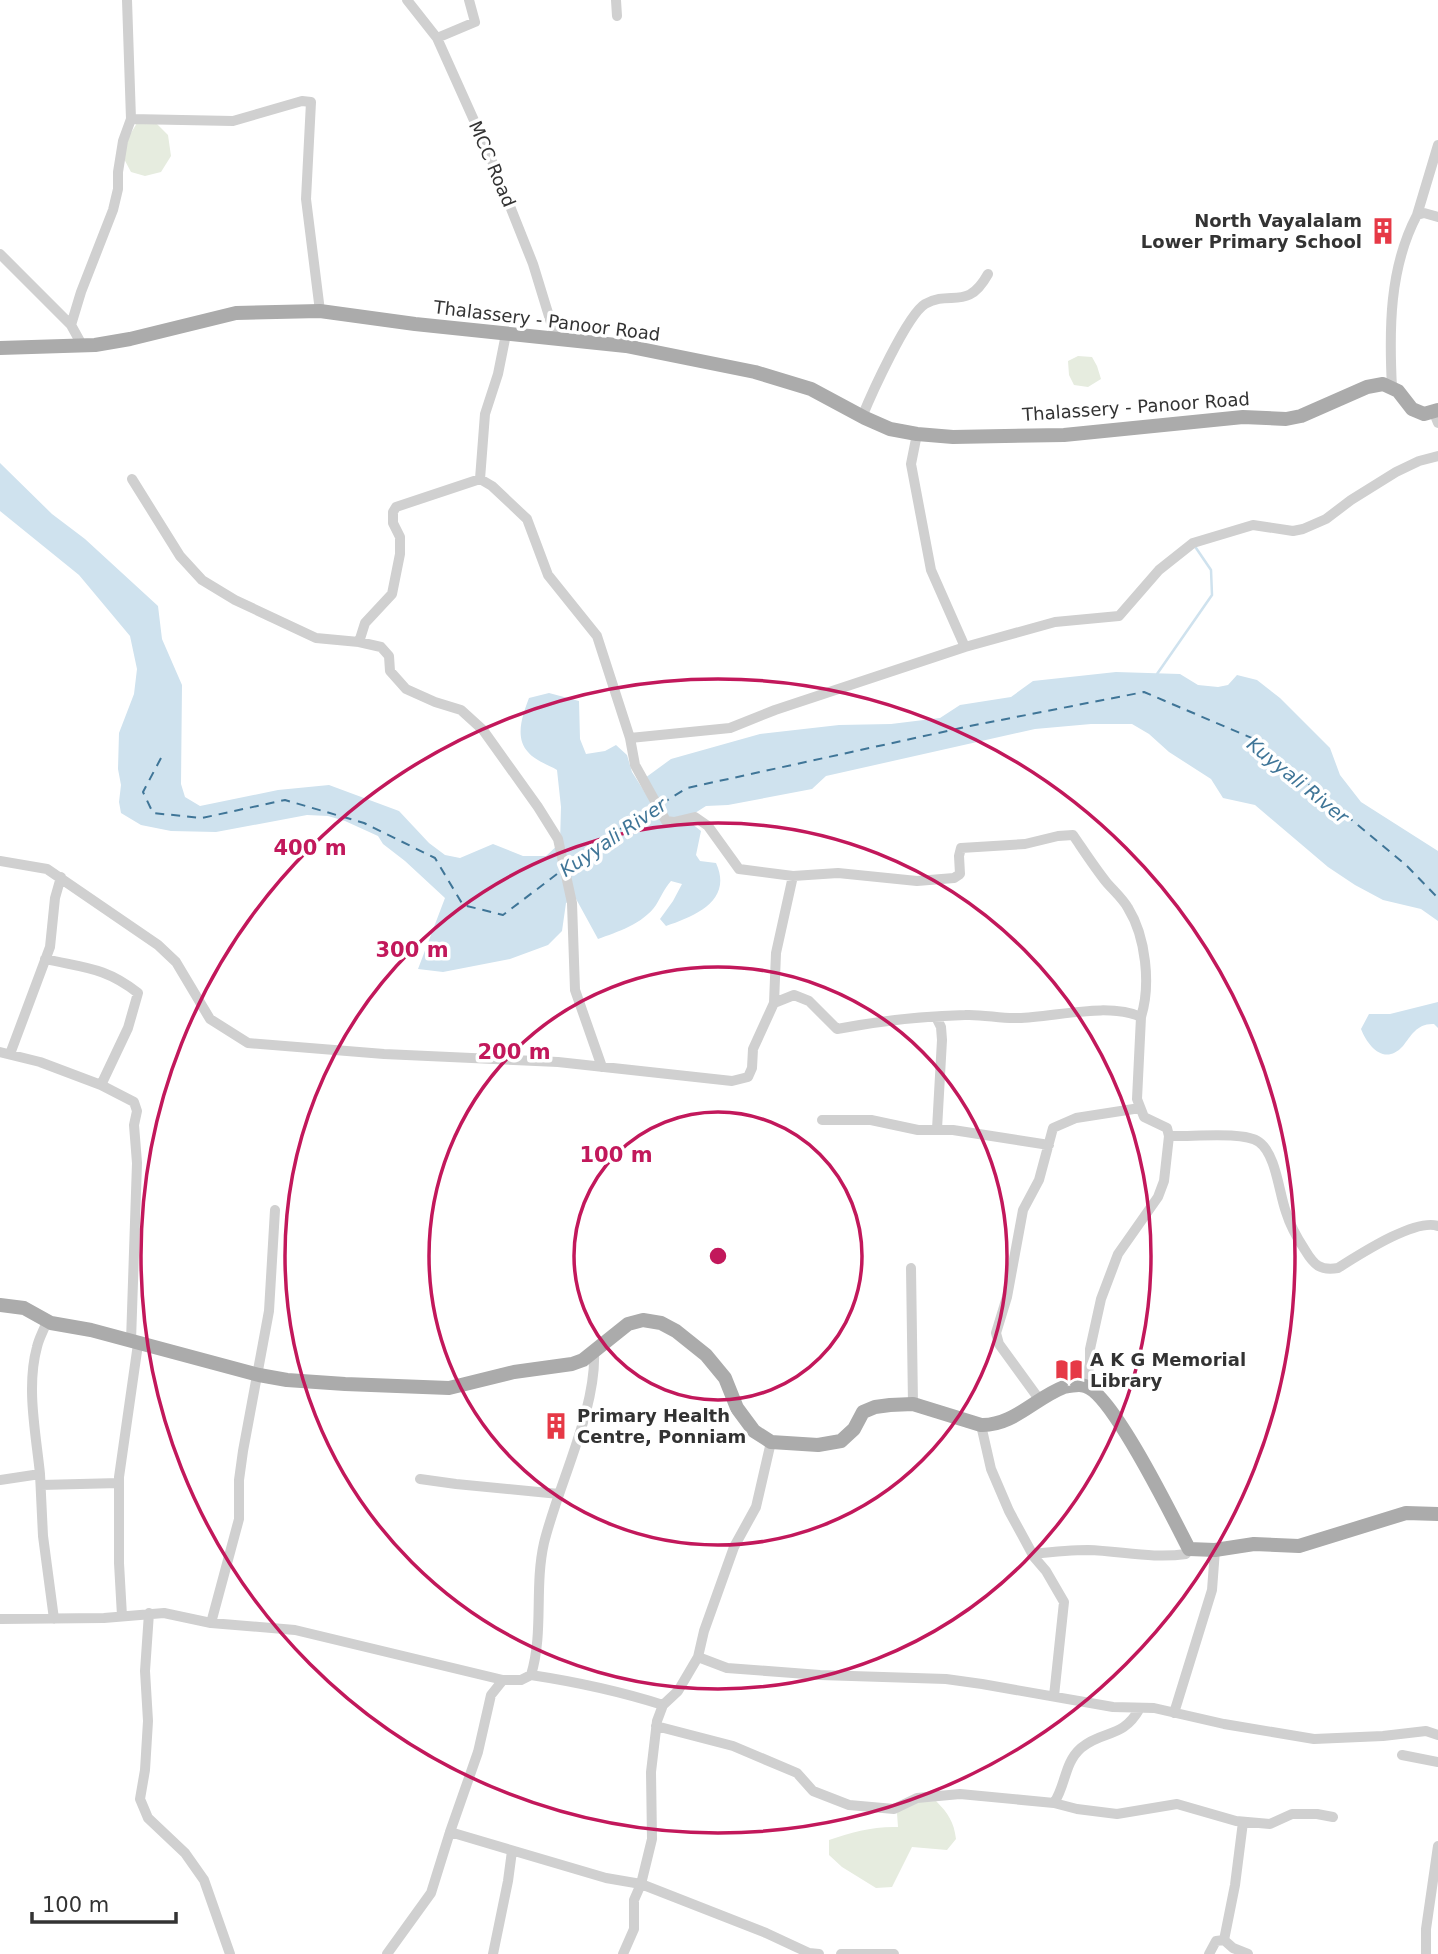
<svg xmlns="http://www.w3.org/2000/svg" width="1438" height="1954" viewBox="0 0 1438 1954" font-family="'DejaVu Sans',sans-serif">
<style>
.green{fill:#e6ecdf}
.water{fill:#cfe2ee}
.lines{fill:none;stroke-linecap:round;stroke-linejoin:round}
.stream{stroke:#cfe2ee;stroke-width:2.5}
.ferry{stroke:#3f7597;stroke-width:2;stroke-dasharray:9 7;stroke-linecap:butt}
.minor{stroke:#d0d0d0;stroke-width:10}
.major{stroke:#ababab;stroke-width:14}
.ring{fill:none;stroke:#c2185b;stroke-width:3.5}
.labels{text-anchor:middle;stroke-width:7;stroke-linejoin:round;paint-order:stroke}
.street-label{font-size:18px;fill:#333;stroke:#fff}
.poi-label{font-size:18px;font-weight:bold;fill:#333;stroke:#fff;text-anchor:start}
.water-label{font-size:19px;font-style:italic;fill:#3f7597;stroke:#fff}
.centre{fill:#c2185b;stroke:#fff;stroke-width:3.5}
.ring-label{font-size:21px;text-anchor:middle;font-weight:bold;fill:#c2185b;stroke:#fff;stroke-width:7;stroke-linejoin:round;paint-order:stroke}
</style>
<rect width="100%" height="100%" fill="#fff"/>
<path class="green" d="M 155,122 L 168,135 L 171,156 L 161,172 L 145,176 L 131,172 L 123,157 L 128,138 L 137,123 Z
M 1078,356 L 1092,357 L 1097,366 L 1101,379 L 1088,387 L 1074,385 L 1069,375 L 1068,361 Z
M 936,1801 C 948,1813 954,1822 956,1839 L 947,1850 L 912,1847 L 892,1887 L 876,1888 L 842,1867 L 829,1855 L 829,1840 C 851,1832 875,1826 898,1827 L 897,1813 C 908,1801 920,1802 936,1801 Z"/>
<path class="water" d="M 0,463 L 52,514 L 85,539 L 158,606 L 162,639 L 182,685 L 181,784 L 185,797 L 200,806 L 278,790 L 329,785 L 399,811 L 429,843 L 445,855 L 460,858 L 493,844 L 523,856 L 546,856 L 560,843 L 561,807 L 557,770 C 549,765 534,760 528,752 C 514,737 523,714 529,698 L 549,693 L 579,701 L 580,739 L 586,754 L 605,751 L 616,745 L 627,755 L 632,772 L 665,824 L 691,823 L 701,831 L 696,855 L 700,861 L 716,863 C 733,900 696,916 666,926 L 660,919 L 673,901 L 682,884 L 671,881 C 664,889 661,897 656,905 C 643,924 617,932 598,939 L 575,897 L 566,903 L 562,931 L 548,945 L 510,959 L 443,972 L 418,969 L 445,898 L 405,861 L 383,844 L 378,836 L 345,821 L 328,816 L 307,815 L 216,832 L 171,831 L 141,825 L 121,813 L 119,802 L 121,785 L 118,769 L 119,733 L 134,694 L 137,669 L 130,636 L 79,575 L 0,511 Z
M 1116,672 L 1180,674 L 1198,685 L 1218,687 L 1228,685 L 1237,675 L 1257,680 L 1280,698 L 1330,748 L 1340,775 L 1361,802 L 1438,851 L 1438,921 L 1421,909 L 1383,900 L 1355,885 L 1328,867 L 1255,805 L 1223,798 L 1211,779 L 1169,752 L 1149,734 L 1132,724 L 1091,724 L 1035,729 L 826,776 L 812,789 L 728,805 L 706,806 L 695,813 L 671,819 L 668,817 L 645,778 L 671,759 L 760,734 L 839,725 L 891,724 L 940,718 L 960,705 L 1011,697 L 1033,681 Z
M 1438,1002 L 1438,1028 L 1434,1024 C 1417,1023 1411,1036 1403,1046 C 1385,1066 1368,1047 1361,1029 L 1369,1014 L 1390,1014 Z"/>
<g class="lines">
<path class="stream" d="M 1157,674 L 1212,595 L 1211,570 L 1194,545"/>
<path class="ferry" d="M 161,758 L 143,792 L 153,813 L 202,818 L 285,800 L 364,823 L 435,858 L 463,905 L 503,915 L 561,871
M 661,804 L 687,788 L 970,726 L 1144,692 L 1254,739 L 1406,865 L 1438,898
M 568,866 L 602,840 L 653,809"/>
<path class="minor" d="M 407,0 L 437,38 L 490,156 L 533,264 L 556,339
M 616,0 L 617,16
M 437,38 L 475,22 L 469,0
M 131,119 L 233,121 L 302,101 L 311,102 L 306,199 L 320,311
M 1417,215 L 1438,145
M 0,254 L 71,325 L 82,345
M 71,325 L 81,292 L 113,210 L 118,189 L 118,172 L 123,141 L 131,119 L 127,0
M 1392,388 C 1389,330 1389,268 1417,215 L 1424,213 L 1438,217
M 1434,413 L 1438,423
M 862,417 C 871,395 907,315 925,304 C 951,289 967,312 988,274
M 917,434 L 911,464 L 931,570 L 965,647
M 132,479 L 180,556 L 202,580 L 235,600 L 316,638 L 359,642 L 381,647 L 389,656 L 390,671 L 406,689 L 435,702 L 461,710 L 483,730 L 538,807 L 558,839 L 572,903 L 575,990 L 602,1067
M 480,479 L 485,414 L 498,374 L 506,334
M 359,642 L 365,623 L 392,594 L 400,554 L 400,537 L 393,523 L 393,512 L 396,507 L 480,479 L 492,486 L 527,519 L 548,575 L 597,636 L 630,738 L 635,765 L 666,821 L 674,822 L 695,817 L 708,826 L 739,869 L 793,876 L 838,873 L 917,881 L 954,878 L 960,874 L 959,856 L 961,848 L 1025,844 L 1058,836 L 1073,835 C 1084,851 1095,868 1107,883 C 1114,891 1123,899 1128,908 C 1146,937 1151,985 1141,1017
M 630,738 L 730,728 L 775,710 L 965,647 L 1055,622 L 1119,616 L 1159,570 L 1193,543 L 1253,525 L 1293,531 L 1303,529 L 1326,519 L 1351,500 L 1396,472 L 1419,461 L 1438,456
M 0,861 L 47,869 L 158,945 L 176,962 L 210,1019 L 248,1043 L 384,1054 L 558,1062 L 732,1081 L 748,1077 L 752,1068 L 753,1049 L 774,1003 L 794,995 L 809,1001 L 837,1029 C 879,1021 922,1016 965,1015 C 983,1014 1001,1019 1018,1018 C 1055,1017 1108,1002 1141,1017 L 1137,1099 L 1144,1117 L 1167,1128 L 1169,1136 L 1164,1181 L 1158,1197 L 1118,1254 L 1101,1299 L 1090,1349 L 1090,1363 L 1085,1386
M 45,959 C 84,968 105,967 138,993 L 128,1028 L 101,1085 L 134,1102 L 137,1111 L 134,1125 L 137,1163 L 131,1341
M 774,1003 L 776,953 L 793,876
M 936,1017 L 941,1027 L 942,1040 L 937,1129
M 0,1052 L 40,1062 L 101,1085
M 10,1054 L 50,947 L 55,898 L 61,877
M 822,1120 L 871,1120 L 918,1130 L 953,1130 L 1049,1145
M 1169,1136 C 1191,1137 1244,1131 1259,1142 C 1276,1154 1279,1193 1286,1212 C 1290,1225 1297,1238 1305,1250 C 1314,1265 1320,1271 1338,1268 C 1359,1255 1415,1218 1438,1226
M 911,1268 L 913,1404
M 1039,1399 L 999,1344 L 996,1333 L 1007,1297 L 1023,1210 L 1039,1180 L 1053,1128 L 1076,1118 L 1140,1108
M 981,1425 L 991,1469 L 1009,1511 L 1034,1557 L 1046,1571 L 1064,1602 L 1054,1696
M 40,1474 L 43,1536 L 54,1619
M 420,1479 L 456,1484 L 559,1494
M 0,1480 L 40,1474 C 36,1434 26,1387 37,1347 C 39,1338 44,1330 47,1321
M 41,1485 L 119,1483
M 1033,1554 C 1051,1552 1069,1550 1088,1550 C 1121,1551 1153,1559 1186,1554 L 1189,1549
M 149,1613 L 145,1671 L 148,1721 L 145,1770 L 140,1799 L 148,1818 L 185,1853 L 204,1880 L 230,1954
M 122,1616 L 119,1563 L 119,1477 L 138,1344
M 0,1619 L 104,1618 L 164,1613 L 211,1623 L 295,1630 L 503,1680
M 211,1623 L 239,1519 L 239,1480 L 243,1451 L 269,1311 L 275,1210
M 698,1657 L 727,1668 L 820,1675 L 946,1679 L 982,1684 L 1113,1707 L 1154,1708 L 1224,1724 L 1314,1739 L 1383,1736 L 1426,1731 L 1438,1735
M 531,1675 C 577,1682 619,1691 663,1705
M 1174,1713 L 1212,1590 L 1215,1550
M 656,1726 L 733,1746 L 797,1773 L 813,1791 L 849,1805 L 894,1809 L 917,1798 L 960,1794 L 1054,1803 C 1066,1785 1064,1763 1081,1748 C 1103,1729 1122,1740 1140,1708
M 1402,1755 L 1438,1762
M 1054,1803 L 1077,1809 L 1117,1814 L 1177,1804 L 1236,1821 L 1270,1824 L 1292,1814 L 1317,1814 L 1333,1817
M 1243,1822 L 1235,1885 L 1224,1940 L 1233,1948 L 1248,1954
M 450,1832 L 478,1752 L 491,1695 L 503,1680 L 521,1680 L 531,1675 C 544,1632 534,1587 544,1543 C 558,1485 597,1409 594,1351
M 387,1954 L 431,1893 L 450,1832 L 606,1878 L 641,1884 L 766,1933 L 809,1953 L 819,1954
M 493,1954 L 508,1881 L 512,1851
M 623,1954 L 634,1929 L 634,1900 L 641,1884 L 652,1839 L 651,1772 L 657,1721 L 663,1705 L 678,1691 L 698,1657 L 704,1631 L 734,1547 L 756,1507 L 771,1442
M 841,1954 L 894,1954
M 1209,1954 L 1216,1941 L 1224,1940
M 1426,1954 L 1426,1929 L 1438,1846"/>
<path class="major" d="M 0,348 L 95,345 L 130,339 L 236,313 L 320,311 L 415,324 L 626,346 L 755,372 L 811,389 L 865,418 L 890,429 L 917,434 L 953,437 L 1064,435 L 1243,417 L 1286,419 L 1301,416 L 1367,387 L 1383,384 L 1398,391 L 1412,409 L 1424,414 L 1438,410
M 0,1305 L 24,1308 L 51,1323 L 91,1330 L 259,1375 L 287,1380 L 345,1384 L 449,1388 L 514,1372 L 572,1364 L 583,1360 L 628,1324 L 643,1320 L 661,1323 L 676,1331 L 706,1355 L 725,1378 L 737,1408 L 754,1431 L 771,1442 L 818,1445 L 841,1441 L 854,1429 L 863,1412 L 875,1407 L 890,1405 L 913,1404 L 981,1425 C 1013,1426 1035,1398 1064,1387 C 1069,1386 1080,1384 1085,1386 C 1112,1393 1174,1520 1189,1549 L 1215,1550 L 1254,1544 L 1299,1546 L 1406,1513 L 1438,1514"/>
</g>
<g class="ring">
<circle cx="718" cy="1256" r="144"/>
<circle cx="718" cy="1256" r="289"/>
<circle cx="718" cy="1256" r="433"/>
<circle cx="718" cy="1256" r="577"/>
</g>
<defs>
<symbol id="building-bare" viewBox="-9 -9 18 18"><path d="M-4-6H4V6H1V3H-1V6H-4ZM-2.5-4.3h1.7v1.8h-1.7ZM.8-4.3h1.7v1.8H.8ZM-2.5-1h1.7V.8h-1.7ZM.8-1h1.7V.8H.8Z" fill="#e63946" stroke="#fff" stroke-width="2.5" paint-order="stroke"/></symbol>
<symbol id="library-bare" viewBox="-9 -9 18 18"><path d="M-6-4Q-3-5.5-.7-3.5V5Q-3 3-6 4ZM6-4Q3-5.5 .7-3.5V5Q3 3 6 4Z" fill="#e63946" stroke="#fff" stroke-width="2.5" paint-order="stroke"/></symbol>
</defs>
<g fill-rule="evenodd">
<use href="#building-bare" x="1364" y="212" width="38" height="38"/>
<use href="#library-bare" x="1050" y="1351" width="38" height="38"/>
<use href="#building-bare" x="537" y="1407" width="38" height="38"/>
</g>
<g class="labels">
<g class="street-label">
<text transform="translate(492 164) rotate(67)" y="6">MCC Road</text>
<text transform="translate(547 321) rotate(7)" y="6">Thalassery - Panoor Road</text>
<text transform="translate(1136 407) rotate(-4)" y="6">Thalassery - Panoor Road</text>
</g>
<g class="poi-label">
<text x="1362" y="227" text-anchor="end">North Vayalalam<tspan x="1362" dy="21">Lower Primary School</tspan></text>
<text x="1090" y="1366">A K G Memorial<tspan x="1090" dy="21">Library</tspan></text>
<text x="577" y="1422">Primary Health<tspan x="577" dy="21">Centre, Ponniam</tspan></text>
</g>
<g class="water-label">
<text transform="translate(1298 780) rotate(39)" y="7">Kuyyali River</text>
<text transform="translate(613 837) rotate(-34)" y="7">Kuyyali River</text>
</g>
</g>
<circle cx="718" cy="1256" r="10" class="centre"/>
<g class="ring-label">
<text x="310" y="855">400 m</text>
<text x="412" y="957">300 m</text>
<text x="514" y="1059">200 m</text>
<text x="616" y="1162">100 m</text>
</g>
<path d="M32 1912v10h144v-10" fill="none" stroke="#333333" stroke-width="3.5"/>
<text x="42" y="1912" font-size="21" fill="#333333" stroke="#ffffff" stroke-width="5" paint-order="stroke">100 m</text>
</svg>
